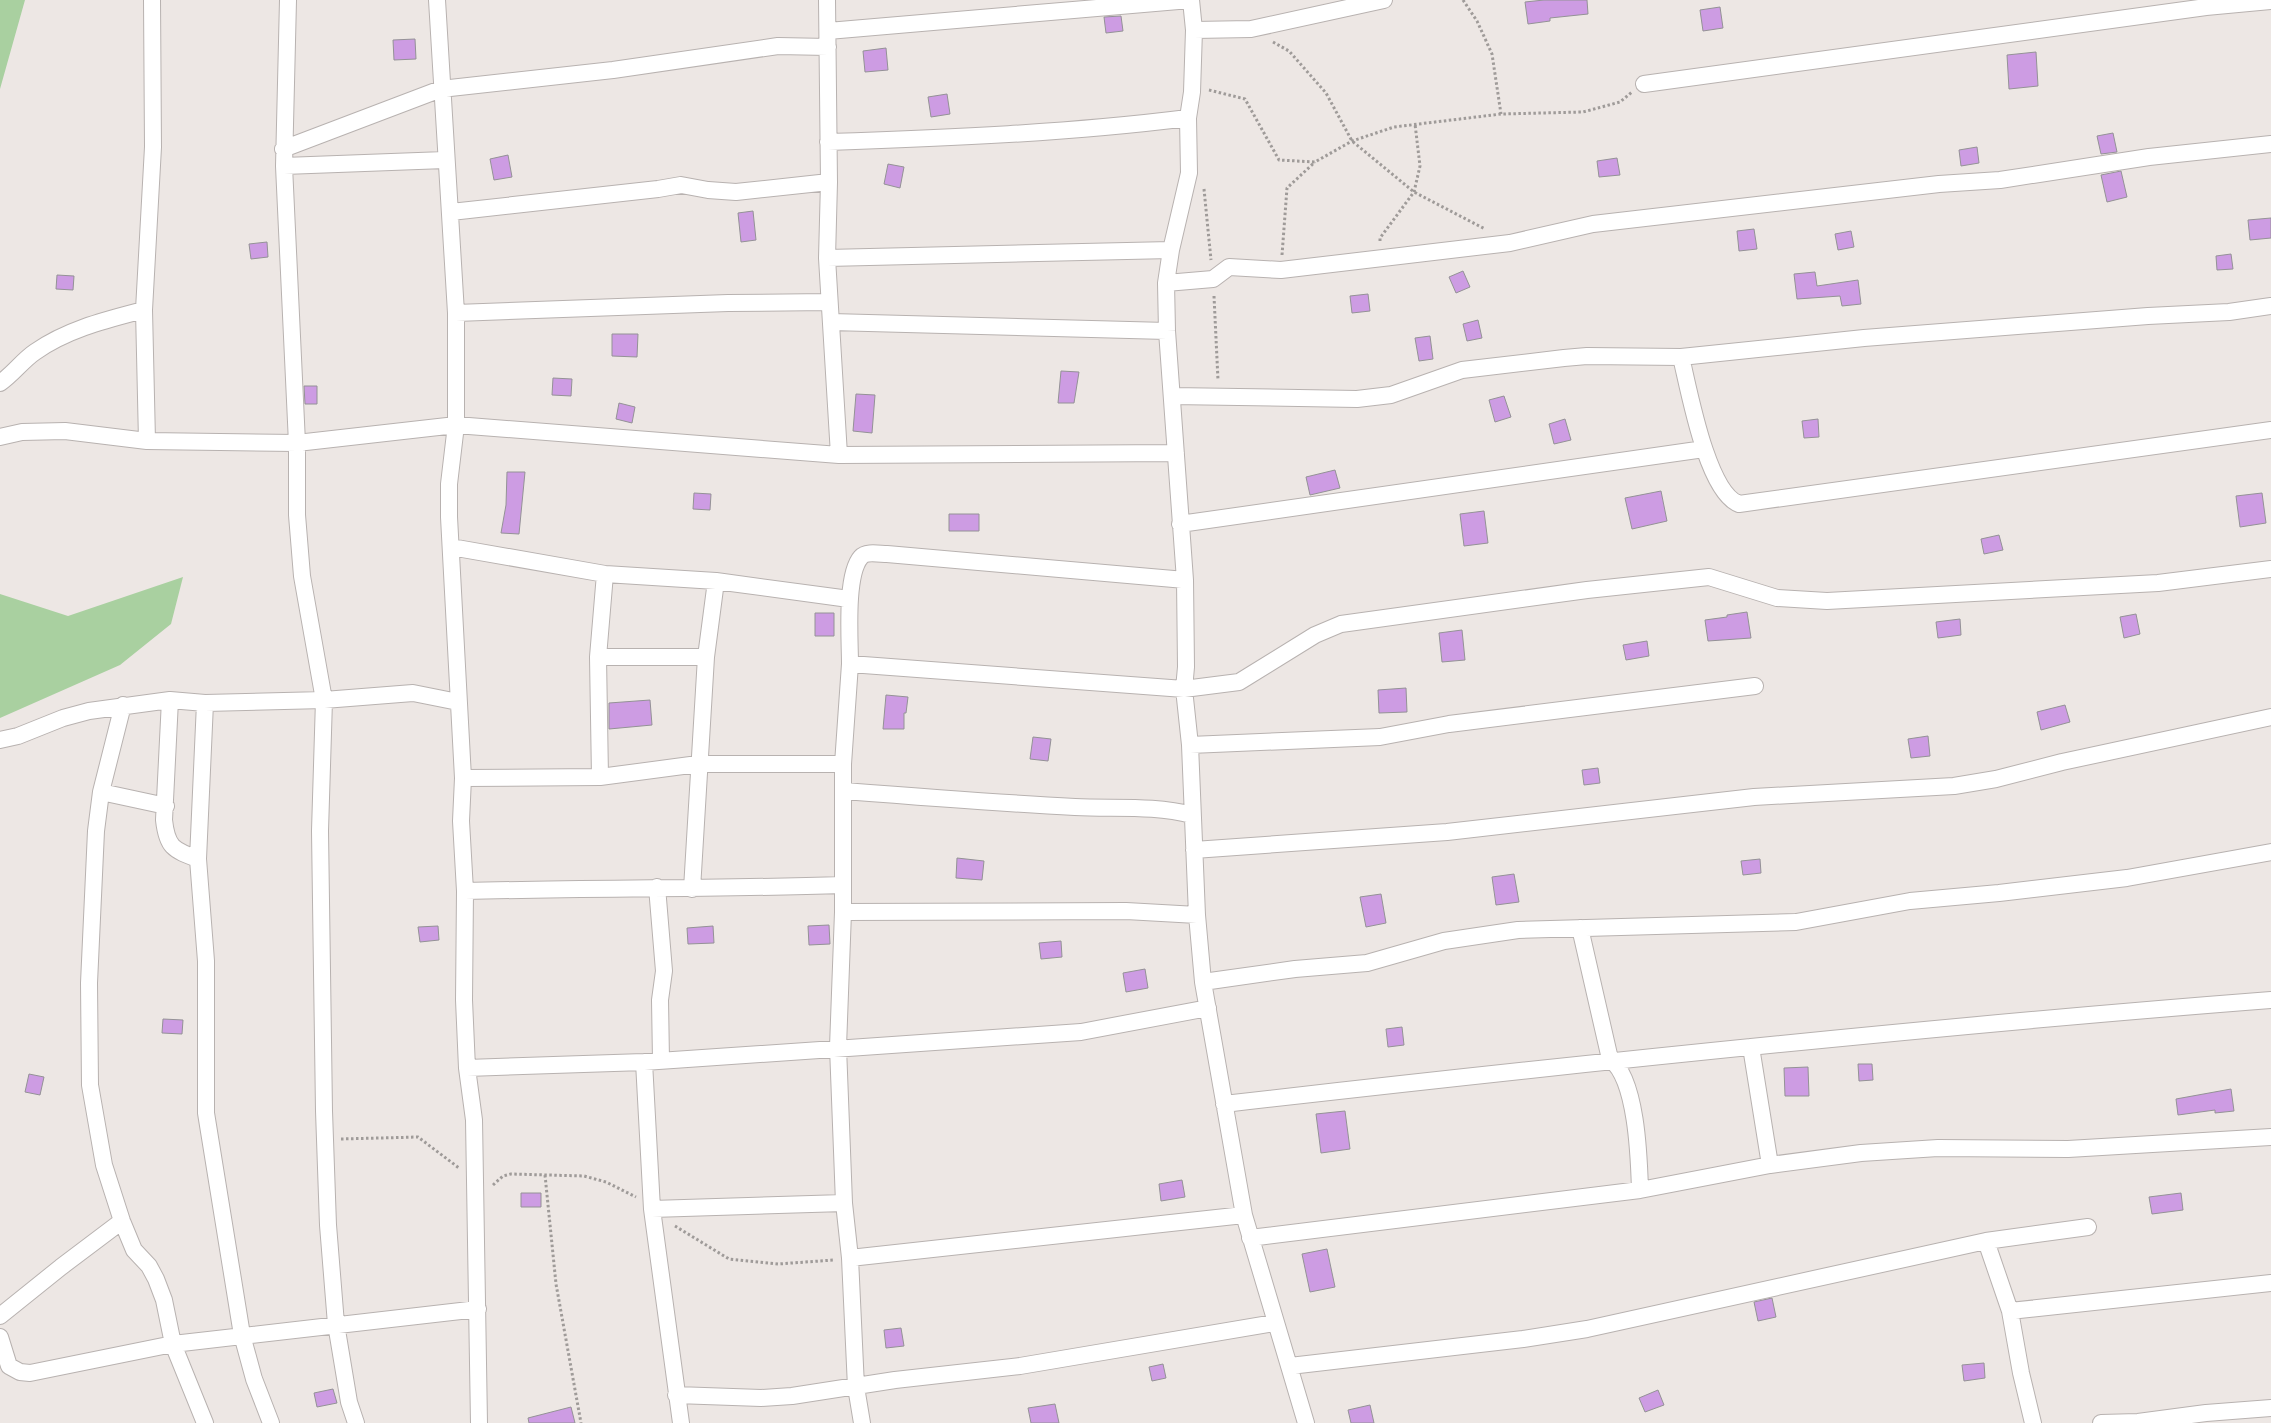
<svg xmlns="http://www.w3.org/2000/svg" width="2271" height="1423" viewBox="0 0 2271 1423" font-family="Cabin,sans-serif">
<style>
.green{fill:#a9d0a0}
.building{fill:#cd9ce3;stroke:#949296}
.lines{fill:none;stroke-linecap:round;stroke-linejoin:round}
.minor-casing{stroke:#b8b2b0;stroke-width:18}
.path{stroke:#9f9b99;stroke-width:3;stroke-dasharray:2.5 2.5;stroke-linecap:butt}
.minor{stroke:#fff;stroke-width:16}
</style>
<rect width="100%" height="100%" fill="#ede7e4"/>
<path class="green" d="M 0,0 L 25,0 L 0,89 Z
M 183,577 L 171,624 L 120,665 L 0,718 L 0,594 L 68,616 Z"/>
<path class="building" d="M 1544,0 L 1587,0 L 1588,14 L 1550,18 L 1550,21 L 1528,24 L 1525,2 Z
M 1720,7 L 1723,28 L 1703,31 L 1700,10 Z
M 1121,16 L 1123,31 L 1106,33 L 1104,17 Z
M 415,39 L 416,59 L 394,60 L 393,40 Z
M 886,48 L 888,70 L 865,72 L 863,51 Z
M 2036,52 L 2038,86 L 2009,89 L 2007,55 Z
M 947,94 L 950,114 L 931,117 L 928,97 Z
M 2113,133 L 2117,152 L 2101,154 L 2097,136 Z
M 1977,147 L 1979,163 L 1961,166 L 1959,150 Z
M 508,155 L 512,177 L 494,180 L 490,159 Z
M 1617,158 L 1620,175 L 1599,177 L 1597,161 Z
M 888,164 L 904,167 L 900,188 L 884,184 Z
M 2121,171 L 2127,197 L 2107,202 L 2101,175 Z
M 753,211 L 756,240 L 741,242 L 738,213 Z
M 2271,218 L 2271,238 L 2250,240 L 2248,220 Z
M 1754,229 L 1757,249 L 1739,251 L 1737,231 Z
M 1851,231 L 1854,247 L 1838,250 L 1835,234 Z
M 267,242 L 268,257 L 251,259 L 249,244 Z
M 2231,254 L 2233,269 L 2217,270 L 2216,256 Z
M 1463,271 L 1470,287 L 1456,293 L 1449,277 Z
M 1815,272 L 1817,286 L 1858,280 L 1861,304 L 1842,306 L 1840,296 L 1797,299 L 1794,274 Z
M 57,275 L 74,276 L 73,290 L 56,289 Z
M 1368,294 L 1370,311 L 1352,313 L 1350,296 Z
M 1478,320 L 1482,338 L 1467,341 L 1463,324 Z
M 612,334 L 638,334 L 637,357 L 612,356 Z
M 1430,336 L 1433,359 L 1419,361 L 1415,338 Z
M 1061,371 L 1079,372 L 1074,403 L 1058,403 Z
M 553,378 L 572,379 L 571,396 L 552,395 Z
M 304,386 L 317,386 L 317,404 L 305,404 Z
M 856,394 L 875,395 L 872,433 L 853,431 Z
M 1504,396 L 1511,417 L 1495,422 L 1489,400 Z
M 619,403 L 635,407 L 632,423 L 616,419 Z
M 1565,419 L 1571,440 L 1554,444 L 1549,424 Z
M 1818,419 L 1819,437 L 1804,438 L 1802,421 Z
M 1335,470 L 1340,488 L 1310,495 L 1306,477 Z
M 507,472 L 525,472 L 519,534 L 501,533 L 506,505 Z
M 1661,491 L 1667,521 L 1632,529 L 1625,498 Z
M 694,493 L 711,494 L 710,510 L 693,509 Z
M 2262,493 L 2266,523 L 2240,527 L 2236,496 Z
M 1484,511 L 1488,543 L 1464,546 L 1460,514 Z
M 949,514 L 979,514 L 979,531 L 949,531 Z
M 1999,535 L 2003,550 L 1984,554 L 1981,539 Z
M 1747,612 L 1751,638 L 1708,641 L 1705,620 L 1727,617 L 1727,615 Z
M 815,613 L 834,613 L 834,636 L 815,636 Z
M 2136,614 L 2140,634 L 2124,638 L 2120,617 Z
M 1960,619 L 1961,635 L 1938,638 L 1936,622 Z
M 1462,630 L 1465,660 L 1442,662 L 1439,633 Z
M 1647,641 L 1649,656 L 1626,660 L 1623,645 Z
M 1406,688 L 1407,712 L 1379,713 L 1378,690 Z
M 886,695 L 908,697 L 906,713 L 904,713 L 904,729 L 883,729 Z
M 650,700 L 652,725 L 609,729 L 609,703 Z
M 2065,705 L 2070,722 L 2041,730 L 2037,712 Z
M 1928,736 L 1930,756 L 1911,758 L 1908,739 Z
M 1033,737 L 1051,739 L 1048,761 L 1030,759 Z
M 1598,768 L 1600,783 L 1584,785 L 1582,770 Z
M 957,858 L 984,861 L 982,880 L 956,878 Z
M 1760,859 L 1761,873 L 1743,875 L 1741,861 Z
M 1514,874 L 1519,902 L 1496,905 L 1492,877 Z
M 1381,894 L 1386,923 L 1366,927 L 1360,897 Z
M 829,925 L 830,944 L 809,945 L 808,926 Z
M 438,926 L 439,940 L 420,942 L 418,927 Z
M 713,926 L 714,943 L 688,944 L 687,928 Z
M 1061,941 L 1062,957 L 1041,959 L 1039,943 Z
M 1145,969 L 1148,988 L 1126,992 L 1123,973 Z
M 163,1019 L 183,1020 L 182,1034 L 162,1033 Z
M 1402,1027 L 1404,1045 L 1388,1047 L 1386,1029 Z
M 1858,1064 L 1872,1064 L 1873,1080 L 1859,1081 Z
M 1808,1067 L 1809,1096 L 1785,1096 L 1784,1068 Z
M 29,1074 L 44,1077 L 40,1095 L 25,1092 Z
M 2231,1089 L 2234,1111 L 2215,1113 L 2215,1110 L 2178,1115 L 2176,1099 Z
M 1345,1111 L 1350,1149 L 1321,1153 L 1316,1114 Z
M 1182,1180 L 1185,1197 L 1161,1201 L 1159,1184 Z
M 521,1193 L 541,1193 L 541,1207 L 521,1207 Z
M 2181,1193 L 2183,1210 L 2152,1214 L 2149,1197 Z
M 1327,1249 L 1335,1287 L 1310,1292 L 1302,1254 Z
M 1772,1298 L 1776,1317 L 1758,1321 L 1754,1302 Z
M 901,1328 L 904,1346 L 886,1348 L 884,1330 Z
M 1984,1363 L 1985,1378 L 1964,1381 L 1962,1365 Z
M 1163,1364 L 1166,1378 L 1152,1381 L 1149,1367 Z
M 333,1389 L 337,1403 L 317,1407 L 314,1393 Z
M 1658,1390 L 1664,1405 L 1645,1412 L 1639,1398 Z
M 1055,1404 L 1059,1423 L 1031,1423 L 1028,1408 Z
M 1370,1405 L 1374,1423 L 1351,1423 L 1348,1410 Z
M 571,1407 L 575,1423 L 529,1423 L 528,1418 Z"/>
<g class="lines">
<defs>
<path id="minor" d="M 288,0 L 284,166 L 297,443 L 297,515 L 302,576 L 324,700 L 320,831 L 324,1111 L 328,1225 L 336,1324 L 349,1402 L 356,1423
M 437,0 L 456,313 L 456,425 L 449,484 L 449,517 L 463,778 L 461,821 L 465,891 L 464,1000 L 467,1068 L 474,1120 L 479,1423
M 827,0 L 829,182 L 827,258 L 839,455
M 1191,0 L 1194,30 L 1192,92 L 1188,118 L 1189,173 L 1171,250 L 1166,283 L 1167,331 L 1185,580 L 1186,667 L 1184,689 L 1190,745 L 1197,915 L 1203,982 L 1244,1215 L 1306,1423
M 1194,30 L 1251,29 L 1384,0
M 828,31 L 1190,0
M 1644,84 L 2206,7 L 2271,1
M 828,142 C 948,138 1069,133 1188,118
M 283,149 L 441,89 L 613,70 L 778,46 L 828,47
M 284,166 L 445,160
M 451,212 L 658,189 L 681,185 L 708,190 L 736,192 L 829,182
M 827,258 L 1171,250
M 1166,283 L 1213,279 L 1229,267 L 1281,270 L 1510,243 L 1593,224 L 1939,184 L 2000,180 L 2149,157 L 2271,144
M 456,313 L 728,303 L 829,302
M 831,322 L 1167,331
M 1681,357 C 1689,390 1707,492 1739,504 L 2271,430
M 0,383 C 13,374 23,360 35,352 C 68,329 106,320 144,310
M 1172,396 L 1357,399 L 1391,395 L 1462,370 L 1564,358 L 1587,356 L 1681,357 L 1864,338 L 2148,316 L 2229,312 L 2271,306
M 0,437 L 22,432 L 65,431 L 147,441 L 297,443 L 456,425 L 839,455 L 1176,453
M 147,441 L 144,310 L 153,147 L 152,0
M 1180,524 L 1704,449
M 451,547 L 605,574 L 716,581 L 849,599
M 598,657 L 706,657
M 850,664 C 850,640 845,575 861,557 C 866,551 880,554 887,554 L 1185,580
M 170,700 L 164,820 C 167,847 173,850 198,859
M 205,703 L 198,859 L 206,961 L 206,1113 L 242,1335 L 254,1379 L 271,1423
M 123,705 L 101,792 L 96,831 L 89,983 L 90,1085 L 104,1165 L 122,1221 L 134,1250 L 149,1266 L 156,1279 L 164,1300 L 173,1344 L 205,1423
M 0,740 L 18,736 L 63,718 L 89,711 L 170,700 L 205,703 L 324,700 L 413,693 L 458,702
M 1190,745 L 1380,737 L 1449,724 L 1755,686
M 600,777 L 598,657 L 605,574
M 463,778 L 600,777 L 698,764 L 843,764
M 844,791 C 921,797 998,803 1075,807 C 1114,809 1155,805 1192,815
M 101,792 L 166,806
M 1194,850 L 1447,832 L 1754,797 L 1954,786 L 1996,779 L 2062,762 L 2271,717
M 657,887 L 664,971 L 660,1000 L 661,1060
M 692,889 L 706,657 L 716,581
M 465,891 C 591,888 717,889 843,885
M 843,912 L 1126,911 L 1197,915
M 1580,928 L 1610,1059 C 1637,1079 1639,1159 1640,1190
M 1203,982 L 1295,969 L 1367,963 L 1444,941 L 1518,930 L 1796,922 L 1910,901 L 1999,893 L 2127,878 L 2271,852
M 1751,1047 L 1770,1165
M 644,1062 L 652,1209 L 681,1423
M 467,1068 L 644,1062 L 1081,1032 L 1208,1008
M 1224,1104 C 1573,1064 1921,1027 2271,1000
M 652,1209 L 844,1203
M 1244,1215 L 850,1258 L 844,1203 L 838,1047 L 843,912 L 843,764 L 850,664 L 1184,689 L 1239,682 L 1315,635 L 1341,624 L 1587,590 L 1709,577 L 1777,598 L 1827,601 L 2158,583 L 2271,569
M 1250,1238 L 1640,1190 L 1770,1165 L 1861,1153 L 1938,1148 L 2068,1149 L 2271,1137
M 1986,1241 L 2010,1311 L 2021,1373 L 2033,1423
M 850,1258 L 856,1387 L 862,1423
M 2010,1311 L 2271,1283
M 0,1316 L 61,1267 L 122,1221
M 0,1337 L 9,1366 L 20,1372 L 30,1373 L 173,1344 L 478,1309
M 1290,1366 L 1523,1339 L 1587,1329 L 1986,1241 L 2088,1227
M 676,1395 L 761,1398 L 792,1396 L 895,1380 L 1020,1366 L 1274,1323
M 2101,1423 L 2138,1422 L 2206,1413 L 2271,1408"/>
</defs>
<use href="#minor" class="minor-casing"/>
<path class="path" d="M 1463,0 L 1477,21 L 1492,54 L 1501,114
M 1273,42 L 1289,51 L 1326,93 L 1352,141 L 1414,192 L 1485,229
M 1209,90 L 1245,99 L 1279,160 L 1315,162 L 1352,141 L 1394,127 L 1501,114 L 1583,112 L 1620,102 L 1632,92
M 1204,189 L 1211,260
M 1380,241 L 1380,238 L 1414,192 L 1420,166 L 1415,124
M 1282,255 L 1287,188 L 1315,162
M 1214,296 L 1218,380
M 341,1139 L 418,1137 L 459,1168
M 545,1175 L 556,1284 L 581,1423
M 493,1185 L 503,1176 L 511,1174 L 584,1176 L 606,1182 L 636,1197
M 675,1226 L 729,1259 L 778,1264 L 834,1260"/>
<use href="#minor" class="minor"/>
</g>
</svg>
